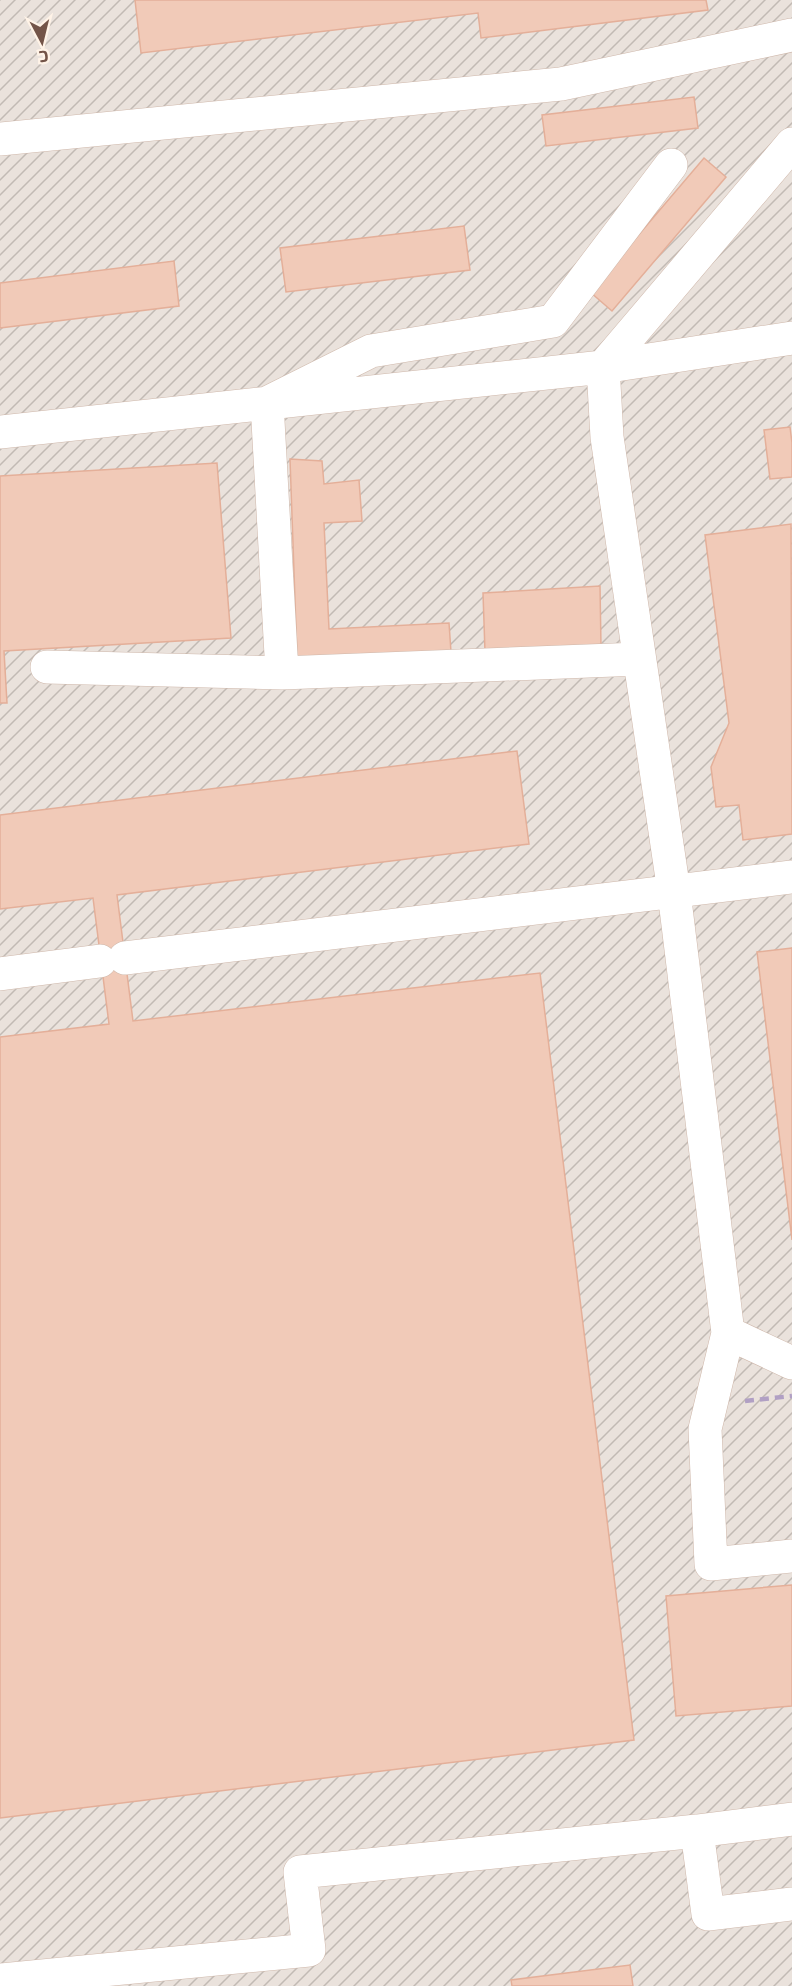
<svg xmlns="http://www.w3.org/2000/svg" width="792" height="1986" viewBox="0 0 792 1986" font-family="'Exo 2',sans-serif">
<style>
.industrial{fill:url(#industrial-furrows)}
.building{fill:#f1cab8;stroke:#e4af99;stroke-width:1.5}
.lines{fill:none;stroke-linecap:round;stroke-linejoin:round}
.minor-casing{stroke:#cfb8ab;stroke-width:34}
.minor{stroke:#fff;stroke-width:33}
.rail{stroke:#b1a0c4;stroke-width:4.5;stroke-dasharray:9 6;stroke-linecap:butt}
</style>
<defs>
<pattern id="industrial-furrows" width="10" height="10" patternUnits="userSpaceOnUse" patternTransform="scale(1.5)"><rect width="10" height="10" fill="#eae2dc"/><path d="M-1 1l2-2M0 10L10 0M9 11l2-2" fill="none" stroke="#c2bab4"/></pattern>
</defs>
<rect width="100%" height="100%" fill="#fcefe1"/>
<path class="industrial" d="M 0,0 L 792,0 L 792,1986 L 0,1986 Z"/>
<path class="building" d="M 135,0 L 706,0 L 708,10 L 481,38 L 478,13 L 141,53 Z
M 694,97 L 698,128 L 546,146 L 542,115 Z
M 704,158 L 726,177 L 612,311 L 590,292 Z
M 464,226 L 470,270 L 286,292 L 280,248 Z
M 174,261 L 179,306 L 0,328 L 0,283 Z
M 790,427 L 792,443 L 792,477 L 770,479 L 764,430 Z
M 290,459 L 322,461 L 324,484 L 359,480 L 362,521 L 324,523 L 329,629 L 449,623 L 451,652 L 297,657 Z
M 217,463 L 231,638 L 4,651 L 7,703 L 0,703 L 0,476 Z
M 791,524 L 792,834 L 743,840 L 739,805 L 716,807 L 711,767 L 729,723 L 705,535 Z
M 600,586 L 601,647 L 485,652 L 483,593 Z
M 517,751 L 529,844 L 117,895 L 133,1021 L 540,973 L 634,1740 L 0,1818 L 0,1037 L 109,1024 L 93,898 L 0,909 L 0,815 Z
M 792,948 L 792,1240 L 757,952 Z
M 792,1585 L 792,1706 L 676,1716 L 666,1596 Z
M 630,1965 L 633,1986 L 512,1986 L 511,1980 Z"/>
<g class="lines">
<defs>
<path id="minor" d="M 0,139 L 561,84 L 792,35
M 792,144 L 603,367 L 607,437 L 674,892 L 728,1333 L 792,1363
M 0,432 L 603,367 L 792,338
M 47,667 L 282,673 L 639,659
M 282,673 L 267,403 L 371,351 L 553,321 L 671,165
M 125,958 L 792,877
M 0,974 L 100,961
M 728,1333 L 705,1429 L 711,1564 L 792,1556
M 697,1831 L 792,1819
M 0,1980 L 309,1950 L 300,1872 L 697,1831 L 708,1914 L 792,1904"/>
</defs>
<use href="#minor" class="minor-casing"/>
<use href="#minor" class="minor"/>
<path class="rail" d="M 745,1401 L 792,1396"/>
</g>
<g transform="translate(42 42) rotate(173)" stroke="#fff3e7" stroke-width="4.5" paint-order="stroke">
<path d="M0-4.5L10 22L0 15L-10 22Z" fill="#735448"/>
<text y="-9" font-size="16" font-weight="bold" text-anchor="middle" fill="#735448">С</text>
</g>
</svg>
